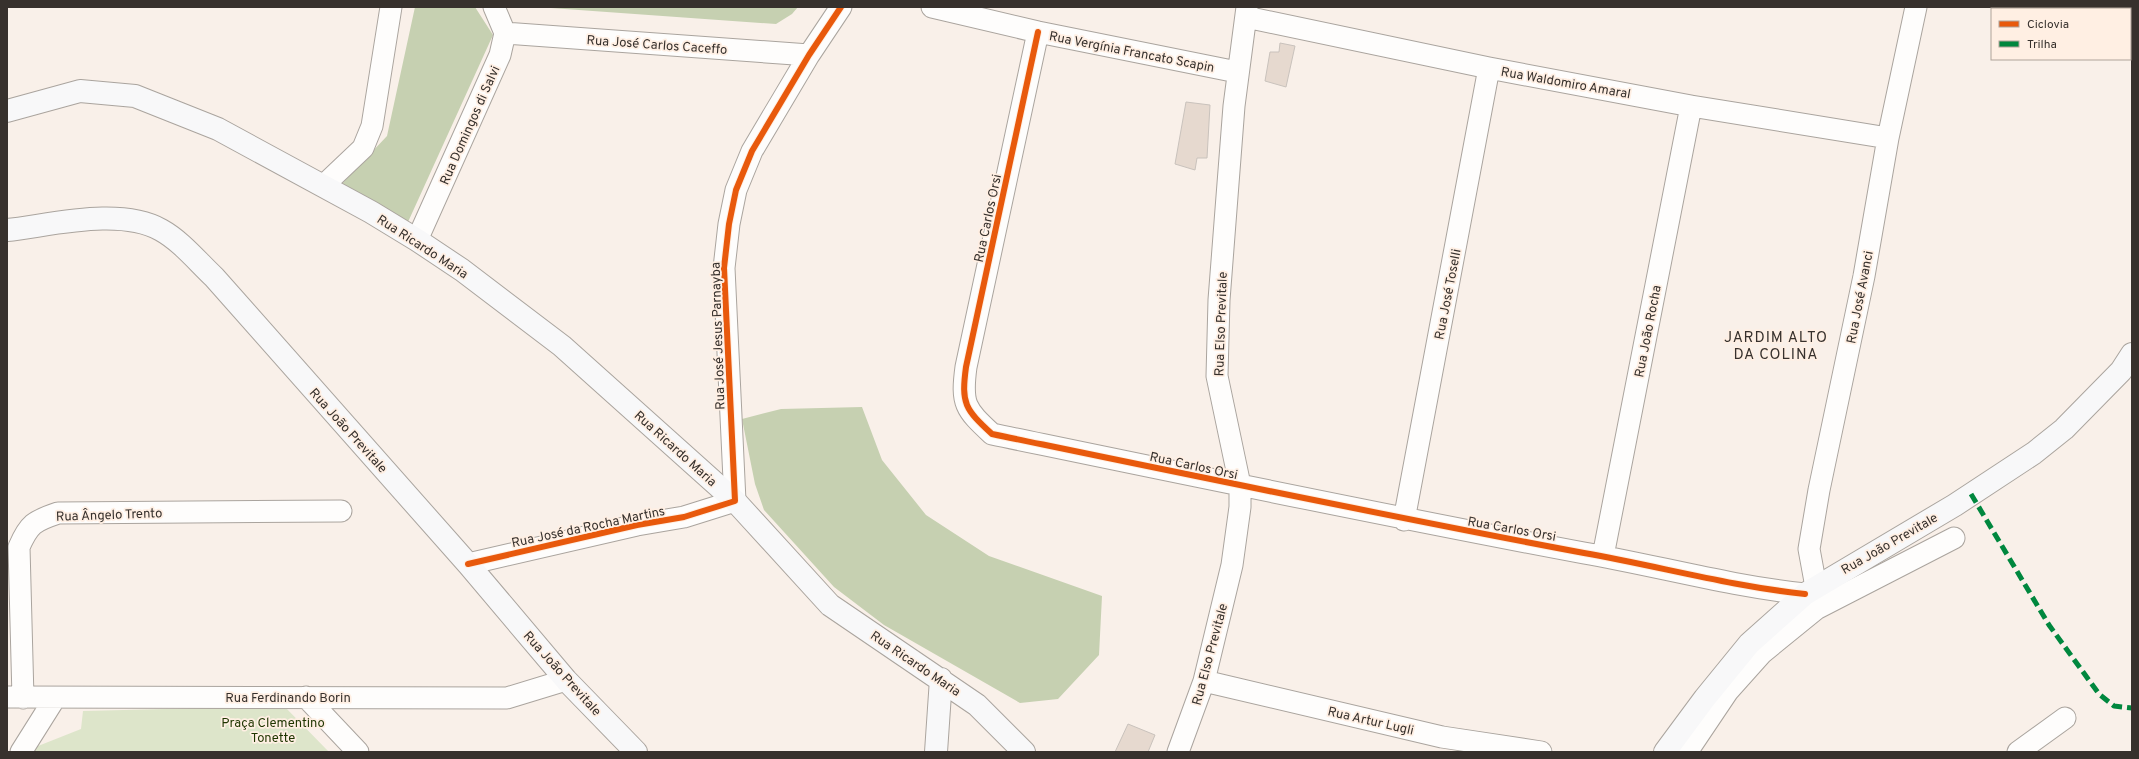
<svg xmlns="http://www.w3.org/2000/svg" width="2139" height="759" viewBox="0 0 2139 759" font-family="Overpass,sans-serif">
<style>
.green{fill:#dde5ca}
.forest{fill:#c6d0b1}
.building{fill:#e6d9cf;stroke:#c9c2bc}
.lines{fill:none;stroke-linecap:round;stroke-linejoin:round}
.minor-casing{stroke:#aaa49e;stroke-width:23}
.secondary-casing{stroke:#aaa49e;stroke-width:24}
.minor{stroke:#fefdfc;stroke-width:21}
.secondary{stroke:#f8f8f9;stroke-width:22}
.quiet{stroke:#00873e;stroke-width:5;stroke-dasharray:10 5;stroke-linecap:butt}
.cycleway-casing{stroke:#ffefe3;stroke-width:8}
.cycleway{stroke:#e8590c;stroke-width:6}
.labels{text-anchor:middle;stroke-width:3.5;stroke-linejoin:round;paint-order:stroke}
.street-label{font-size:13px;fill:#37312d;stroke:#ffefe3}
.park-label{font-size:13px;fill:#1f3500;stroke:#ffefe3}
.quarter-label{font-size:15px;letter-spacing:1px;fill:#37312d;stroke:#ffefe3}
</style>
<rect width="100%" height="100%" fill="#f9f0e9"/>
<path class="green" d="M 284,706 L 329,752 L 32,752 L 33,748 L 81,729 L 83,711 Z"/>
<path class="forest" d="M 415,7 L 475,7 L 493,35 L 408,222 L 336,190 L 387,136 Z
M 537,7 L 798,7 L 792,14 L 776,24 Z
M 862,407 L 882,460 L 926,515 L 989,556 L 1102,596 L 1099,655 L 1058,699 L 1020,703 L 884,625 L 834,587 L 764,510 L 755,484 L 742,419 L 781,409 Z"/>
<path class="building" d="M 1280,43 L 1295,46 L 1286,87 L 1265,81 L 1270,52 L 1279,52 Z
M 1186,102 L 1210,105 L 1207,158 L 1197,158 L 1195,170 L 1175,164 Z
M 1128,724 L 1155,735 L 1148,752 L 1115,752 Z"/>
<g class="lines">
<defs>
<path id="minor" d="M 932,7 L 1038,32 L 1237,72
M 1246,17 L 1489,68 L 1691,106 L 1888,138
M 1038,32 L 966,367 C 961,404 965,409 992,434 C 1190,475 1386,516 1584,553 C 1658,566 1730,586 1805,594
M 505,33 L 809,55
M 324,185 L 363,148 L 372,126 L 391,7
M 417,240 L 500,55 L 505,33 L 494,7
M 1404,520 L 1489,68
M 1603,556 L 1691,106
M 468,564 L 637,525 L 684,517 L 735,501 L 724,268 L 729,224 L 736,190 L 752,151 L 809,55 L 841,7
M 1816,587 L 1809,549 L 1819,490 L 1864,276 L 1888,138 L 1916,7
M 1204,681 L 1442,737 L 1541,752
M 7,697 L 507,698 L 566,680
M 306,697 L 358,752
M 23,698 L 19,547 C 29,524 34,521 58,513 L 341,511
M 21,752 L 55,698
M 1178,752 L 1204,681 L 1232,565 L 1240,507 L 1240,485 L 1217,376 L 1219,300 L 1234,106 L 1247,7
M 1687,752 L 1728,691 L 1762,653 L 1816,609 L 1954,538
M 2018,752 L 2065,718"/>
<path id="secondary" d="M 7,111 L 80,91 L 135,96 L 218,129 L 371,212 L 417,240 L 462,270 L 562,346 L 735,501 L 830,605 L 977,705 L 1024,752
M 7,230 C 52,225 120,207 161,230 C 181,241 198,262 214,277 L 468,564 L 566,680 L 636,752
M 936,752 L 941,679
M 1665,752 L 1705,698 L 1749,644 L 1805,594 L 1955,505 L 2034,453 L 2064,429 L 2121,371 L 2132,354"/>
</defs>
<use href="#minor" class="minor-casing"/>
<use href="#secondary" class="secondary-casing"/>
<use href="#minor" class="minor"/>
<use href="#secondary" class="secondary"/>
<path class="quiet" d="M 1971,494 L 2049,625 L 2099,694 L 2114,706 L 2132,708"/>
<defs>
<path id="cycleway" d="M 1038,32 L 966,367 C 961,404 965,409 992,434 C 1190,475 1386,516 1584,553 C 1658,566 1730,586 1805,594
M 468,564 L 637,525 L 684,517 L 735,501 L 724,268 L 729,224 L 736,190 L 752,151 L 809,55 L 841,7"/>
</defs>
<use href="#cycleway" class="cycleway-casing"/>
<use href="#cycleway" class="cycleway"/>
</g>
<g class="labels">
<g class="street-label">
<text transform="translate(657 44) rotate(4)" y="5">Rua José Carlos Caceffo</text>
<text transform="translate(1132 51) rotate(11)" y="5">Rua Vergínia Francato Scapin</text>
<text transform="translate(1566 82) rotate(10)" y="5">Rua Waldomiro Amaral</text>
<text transform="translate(469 125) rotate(-66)" y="5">Rua Domingos di Salvi</text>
<text transform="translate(987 218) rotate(-78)" y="5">Rua Carlos Orsi</text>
<text transform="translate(423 246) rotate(33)" y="5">Rua Ricardo Maria</text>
<text transform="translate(1447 294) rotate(-79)" y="5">Rua José Toselli</text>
<text transform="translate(1859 297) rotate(-79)" y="5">Rua José Avanci</text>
<text transform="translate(1220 324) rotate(-88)" y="5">Rua Elso Previtale</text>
<text transform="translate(1647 331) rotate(-79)" y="5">Rua João Rocha</text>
<text transform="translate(717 336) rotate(-92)" y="5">Rua José Jesus Parnayba</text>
<text transform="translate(349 430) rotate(48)" y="5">Rua João Previtale</text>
<text transform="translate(676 448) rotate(42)" y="5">Rua Ricardo Maria</text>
<text transform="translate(1194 465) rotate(12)" y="5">Rua Carlos Orsi</text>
<text transform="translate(109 514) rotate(-2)" y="5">Rua Ângelo Trento</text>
<text transform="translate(588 526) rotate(-12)" y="5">Rua José da Rocha Martins</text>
<text transform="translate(1512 528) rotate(10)" y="5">Rua Carlos Orsi</text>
<text transform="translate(1889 543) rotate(-30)" y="5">Rua João Previtale</text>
<text transform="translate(1209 654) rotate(-75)" y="5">Rua Elso Previtale</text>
<text transform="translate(916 663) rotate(34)" y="5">Rua Ricardo Maria</text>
<text transform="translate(563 673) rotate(48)" y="5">Rua João Previtale</text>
<text x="288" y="702">Rua Ferdinando Borin</text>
<text transform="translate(1371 720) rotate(13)" y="5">Rua Artur Lugli</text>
</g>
<g class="park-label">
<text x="273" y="727">Praça Clementino<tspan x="273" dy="15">Tonette</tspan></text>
</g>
<g class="quarter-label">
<text x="1776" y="342">JARDIM ALTO<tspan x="1776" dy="17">DA COLINA</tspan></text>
</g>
</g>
<rect width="2139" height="759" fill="none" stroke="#37312d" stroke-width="16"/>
<rect x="1991" y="8" width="140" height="52" fill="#ffefe3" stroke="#afa39a"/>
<rect x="1999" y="21" width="20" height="6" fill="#e8590c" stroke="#afa39a"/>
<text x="2027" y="28" font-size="12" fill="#37312d">Ciclovia</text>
<rect x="1999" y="41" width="20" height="6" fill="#00873e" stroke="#afa39a"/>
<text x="2027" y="48" font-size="12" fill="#37312d">Trilha</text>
</svg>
